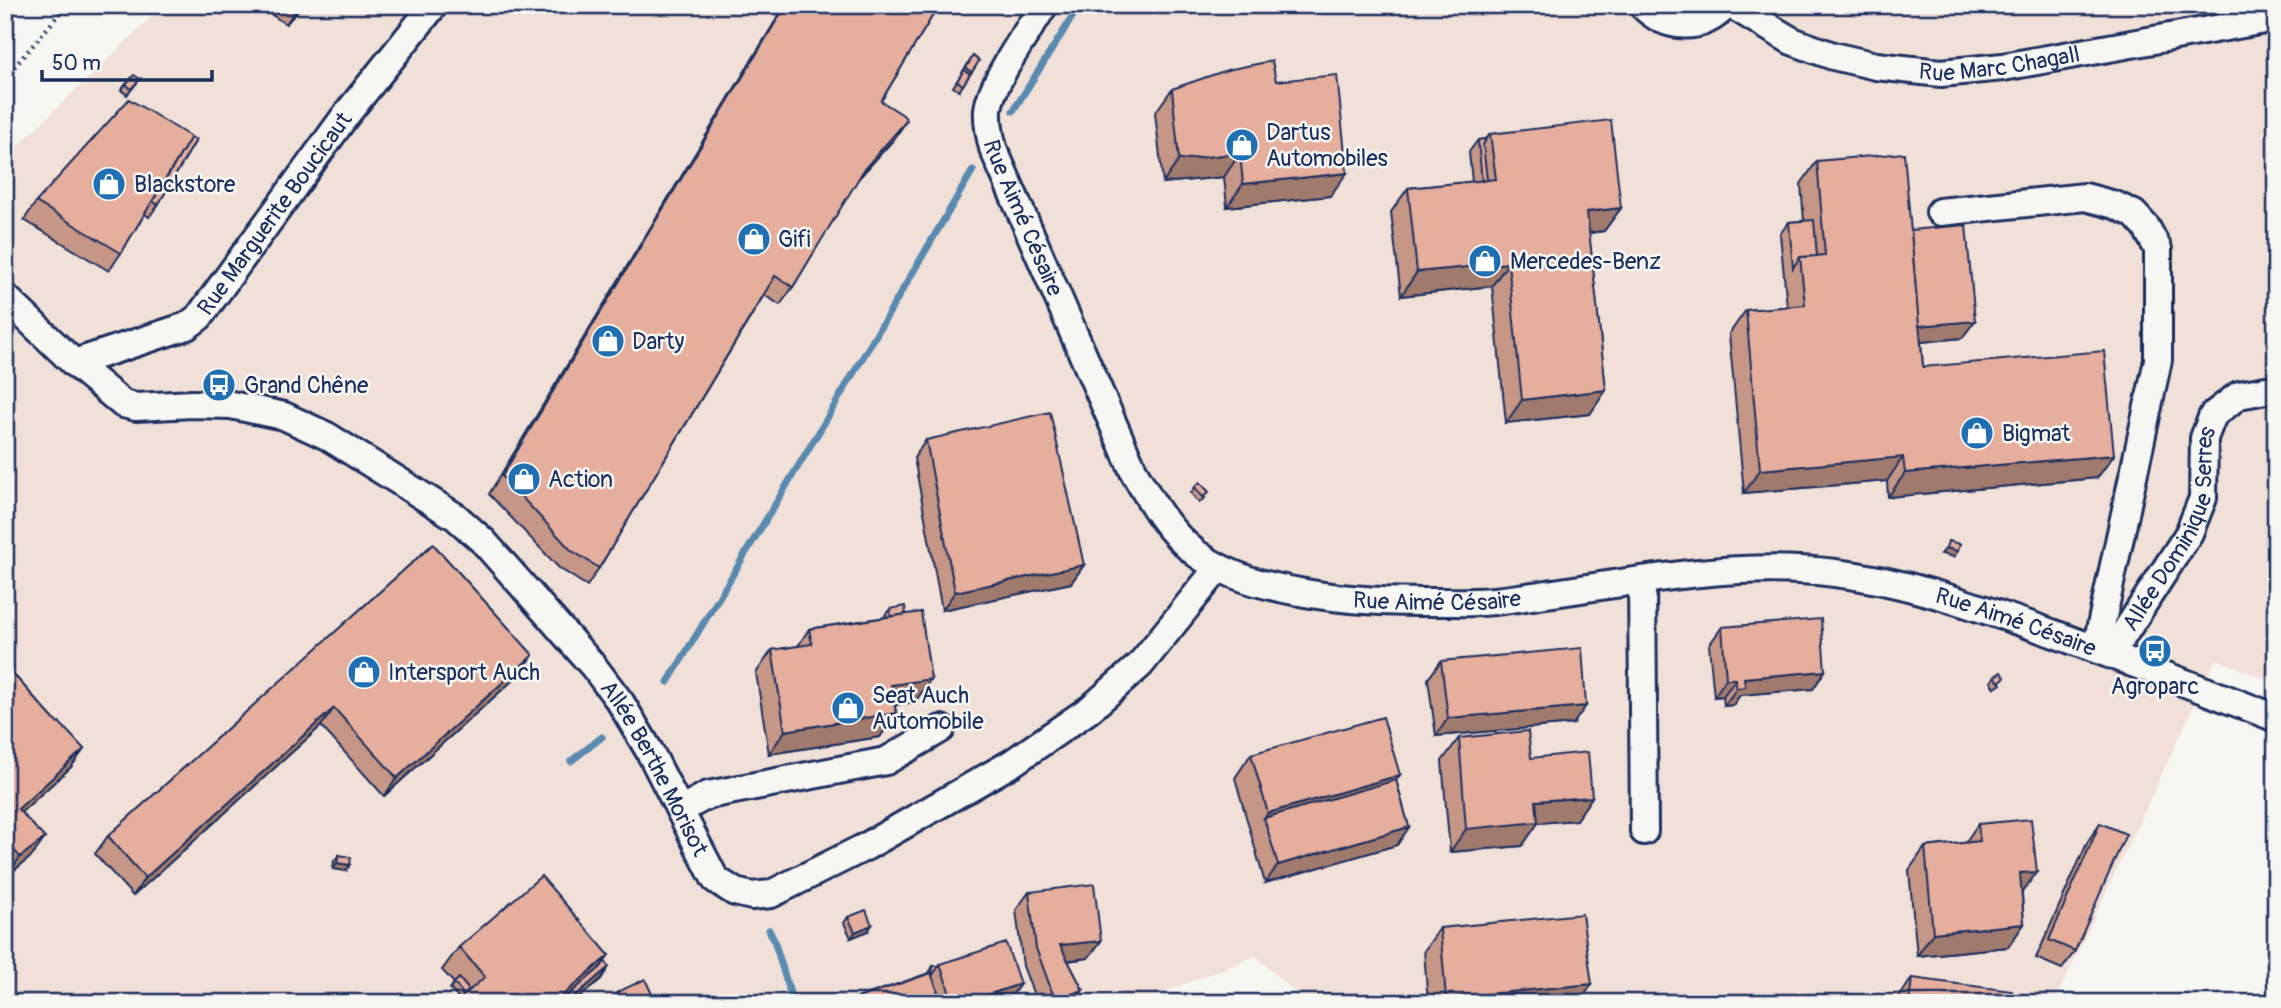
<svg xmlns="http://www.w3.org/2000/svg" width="2281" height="1008" viewBox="0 0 2281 1008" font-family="Pangolin,sans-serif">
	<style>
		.built { fill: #f1e0d8 }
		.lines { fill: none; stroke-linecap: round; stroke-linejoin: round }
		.stream { stroke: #5a8aaf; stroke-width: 7 }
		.minor-casing { stroke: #1b2f5e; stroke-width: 32 }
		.path { stroke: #1b2f5e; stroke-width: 4.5; stroke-dasharray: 2 5; stroke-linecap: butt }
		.minor { stroke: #f6f6f2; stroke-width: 26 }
		.wall { fill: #c69687; stroke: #1b2f5e; stroke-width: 2 }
		.shaded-wall { fill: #a17a6e; stroke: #1b2f5e; stroke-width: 2 }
		.building { fill: #e6ae9d; stroke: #1b2f5e; stroke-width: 2 }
		.labels { text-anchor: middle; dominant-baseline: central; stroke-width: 5; stroke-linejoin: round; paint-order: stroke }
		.street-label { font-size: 23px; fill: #1b2f5e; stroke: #f6f6f2 }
		.poi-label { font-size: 23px; fill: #1b2f5e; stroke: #f6f6f2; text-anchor: start }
	</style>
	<rect width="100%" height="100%" fill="#f6f6f2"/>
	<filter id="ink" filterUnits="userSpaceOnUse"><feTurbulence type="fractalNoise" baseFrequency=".0143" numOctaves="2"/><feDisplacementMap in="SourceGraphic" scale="14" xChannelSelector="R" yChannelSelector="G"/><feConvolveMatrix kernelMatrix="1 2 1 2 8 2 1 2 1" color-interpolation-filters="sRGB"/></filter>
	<g filter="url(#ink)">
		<polygon class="built" points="164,5 2276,5 2276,683 2216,659 2054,1003 1306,1003 1256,956 1137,1003 5,1003 5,158"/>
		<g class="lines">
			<g class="stream">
				<polyline points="1013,111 1080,5"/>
				<polyline points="668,682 826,420 973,170"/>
				<polyline points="571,761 602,737"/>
				<polyline points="769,930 774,940 793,1003"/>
			</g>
			<defs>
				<g id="minor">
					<path id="s1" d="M1044,5C1029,30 991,82 988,110C987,123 990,136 993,148L1134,472C1151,502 1169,533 1197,554C1230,578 1266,586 1305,593C1350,601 1394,602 1439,602C1457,602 1476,603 1494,601C1608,588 1720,559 1835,573C1904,581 1969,604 2035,627C2116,656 2196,687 2276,718"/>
					<path d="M1642,5C1666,30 1702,32 1726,5"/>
					<path id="s2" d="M1732,5L1792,41L1833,56L1876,66L1941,73L2003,67L2276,18"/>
					<polyline points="1940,212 2085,197 2115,205 2134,214 2146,227 2158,249 2158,360 2096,649"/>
					<path id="s3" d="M5,297L74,363L123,404L136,407L192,404L231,405L284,416L327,436L456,517L484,542L594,667L621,703L650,752L715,879L735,892L752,896L771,894L867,846L1012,763L1090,709L1140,665L1218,568"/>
					<path id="s4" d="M74,363L187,326L199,317L346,115L434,5"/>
					<polyline points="1642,580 1644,831"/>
					<path id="s5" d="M2111,654L2189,533L2203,498L2204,438L2213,415L2239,395L2266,390"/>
					<polyline points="680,810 708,795 886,761 941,729"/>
				</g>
			</defs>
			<use href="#minor" class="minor-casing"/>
			<polyline class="path" points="5,78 67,5"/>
			<use href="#minor" class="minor"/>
		</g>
		<g class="wall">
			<polygon points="256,5 303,5 286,24"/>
			<polygon points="785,5 939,5 881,101 895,138 857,180 793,287 780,305 764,295 599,568 587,586 559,568 489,494"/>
			<polygon points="973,56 979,61 959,91 953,87"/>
			<polygon points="140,79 127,95 121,90 126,84"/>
			<polygon points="1276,81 1330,196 1227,207 1224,177 1163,183 1155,113 1172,89"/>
			<polygon points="1490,134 1621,208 1604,231 1589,233 1606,390 1590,414 1506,423 1492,286 1401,296 1391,212 1408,188 1472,182 1469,152 1478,140 1486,139"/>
			<polygon points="196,140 158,205 149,217 145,214 121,253 109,271 24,220 36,202"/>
			<polygon points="1817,161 1911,230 1962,338 1921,342 1923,367 2114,455 2097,478 1888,497 1887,481 1744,493 1729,334 1746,310 1787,307 1780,234 1789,222 1804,221 1801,184"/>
			<polygon points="926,440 1084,565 1071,583 942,610 914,458"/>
			<polygon points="1195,487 1205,498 1199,503 1191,493"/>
			<polygon points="433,544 533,655 521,673 384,796 321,726 133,896 95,854 108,836"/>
			<polygon points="890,609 915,702 895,705 896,713 880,737 769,754 756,673 772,650 798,646 809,629 886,617 885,615"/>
			<polygon points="1722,627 1825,671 1813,689 1740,695 1733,705 1724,706 1723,696 1714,697 1709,645"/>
			<polygon points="1441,661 1573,724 1436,736 1428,679"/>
			<polygon points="5,665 57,723 84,749 71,767 21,812 32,856 8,875 5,872"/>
			<polygon points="1995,676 2001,684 1995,688 1991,682"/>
			<polygon points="1459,738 1531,758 1592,797 1576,820 1538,823 1522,846 1450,852 1442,761"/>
			<polygon points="1251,754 1396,780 1409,827 1397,845 1265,883 1235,778"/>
			<polygon points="2100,823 2075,951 2062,969 2036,958 2088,841"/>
			<polygon points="1978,824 2022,893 2024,924 2008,947 1917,956 1909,870 1925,847 1965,843"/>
			<polygon points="339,855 346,871 333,869 334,861"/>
			<polygon points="1029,892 1101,941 1088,958 1068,961 1083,990 1074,1003 1037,1003 1023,966 1016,910"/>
			<polygon points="848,917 868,931 851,938 844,923"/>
			<polygon points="1440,928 1592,984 1579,1003 1428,1003 1424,951"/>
			<polygon points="459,947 605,961 601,979 573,1003 455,1003 459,999 450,989 454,983 442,970"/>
			<polygon points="940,964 1020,984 1007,1002 1005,1003 843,1003 929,973 933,966 939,966"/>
			<polygon points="1912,978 2010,1003 1899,1003 1900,996"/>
			<polygon points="618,992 656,1003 611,1003"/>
		</g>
		<g class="shaded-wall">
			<polygon points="299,5 303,5 286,24"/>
			<polygon points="907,120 895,138 852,186 865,168"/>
			<polygon points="1240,153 1224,177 1163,183 1179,160"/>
			<polygon points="1347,173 1330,196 1227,207 1243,184"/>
			<polygon points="1621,208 1604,231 1571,235 1587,212"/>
			<polygon points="1508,263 1492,286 1401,296 1417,272"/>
			<polygon points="1975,321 1962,338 1902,344 1915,326"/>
			<polygon points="1606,390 1590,414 1506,423 1522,400"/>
			<polygon points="2114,455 2097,478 1888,497 1905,473"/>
			<polygon points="1903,457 1887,481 1744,493 1760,470"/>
			<polygon points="1946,548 1958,551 1954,557 1941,554"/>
			<polygon points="1084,565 1071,583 942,610 955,592"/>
			<polygon points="533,655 521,673 384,796 397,778"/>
			<polygon points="1825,671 1813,689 1740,695 1733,705 1724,706 1744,678"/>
			<polygon points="931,679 915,702 875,708 891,685"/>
			<polygon points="1726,679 1736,679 1723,696 1714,697"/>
			<polygon points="1586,706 1573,724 1436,736 1448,718"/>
			<polygon points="334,708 321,726 133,896 145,878"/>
			<polygon points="896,713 880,737 769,754 785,731"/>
			<polygon points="84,749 71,767 5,827 18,809"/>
			<polygon points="1400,775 1383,798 1264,818 1268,813"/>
			<polygon points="1592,797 1576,820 1538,823 1522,846 1450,852 1466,829 1536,801"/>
			<polygon points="1409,827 1397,845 1265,883 1278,865"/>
			<polygon points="45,838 32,856 8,875 20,857"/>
			<polygon points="14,850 5,863 5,857"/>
			<polygon points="337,863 350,865 346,871 333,869"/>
			<polygon points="2037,872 2020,895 2020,873"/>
			<polygon points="2024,924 2008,947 1917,956 1933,933"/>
			<polygon points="872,925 868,931 851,938 855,932"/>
			<polygon points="1101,941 1088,958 1047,963 1060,945"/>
			<polygon points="609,955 592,979 564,1003 554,1003"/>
			<polygon points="609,967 601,979 573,1003 567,1003"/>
			<polygon points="1020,984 1007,1002 1005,1003 963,1003"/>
			<polygon points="1592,984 1579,1003 1443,1003 1446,998"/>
			<polygon points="1083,990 1074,1003 1053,1003 1055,1000"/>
		</g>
		<g class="building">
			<polygon points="786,5 939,5 881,101 903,115 907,120 865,168 793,287 775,276 599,568 571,550 502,476"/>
			<polygon points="973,56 979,61 972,72 966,68"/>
			<polygon points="1272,61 1276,81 1337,75 1347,173 1243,184 1240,153 1179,160 1172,89 1227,70"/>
			<polygon points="964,70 970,74 963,85 957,81"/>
			<polygon points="134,75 140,79 131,89 126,84"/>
			<polygon points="129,99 191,137 121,253 36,202"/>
			<polygon points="1611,120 1621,208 1587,212 1606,390 1522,400 1508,263 1417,272 1408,188 1496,179 1490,134"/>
			<polygon points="191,137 196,140 158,205 153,201"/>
			<polygon points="1486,139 1483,145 1487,180 1482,181 1478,140"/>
			<polygon points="1904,153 1923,367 2104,351 2114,455 1905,473 1903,457 1760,470 1746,310 1805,305 1800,257 1825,255 1817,161"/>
			<polygon points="1814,220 1817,256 1800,257 1793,268 1789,222"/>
			<polygon points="1966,225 1975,321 1919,326 1911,230"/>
			<polygon points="1050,412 1084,565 955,592 926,440"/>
			<polygon points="1200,482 1209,492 1203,497 1195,487"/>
			<polygon points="1948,541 1960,544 1958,551 1946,548"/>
			<polygon points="433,544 533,655 397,778 334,708 145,878 108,836"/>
			<polygon points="905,606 906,614 891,617 890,609"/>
			<polygon points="921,612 931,679 891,685 896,713 785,731 772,650 812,644 809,629"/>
			<polygon points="1821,619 1825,671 1744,678 1745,687 1736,688 1736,679 1726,679 1722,627"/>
			<polygon points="1582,648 1586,706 1448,718 1441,661"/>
			<polygon points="5,665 57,723 59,722 84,749 18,809 45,838 20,857 14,850 5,857"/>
			<polygon points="2001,672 2005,677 1999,682 1995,676"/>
			<polygon points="1383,717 1400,775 1268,813 1251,754"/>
			<polygon points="1528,731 1531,758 1588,752 1592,797 1536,801 1538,822 1466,829 1459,738"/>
			<polygon points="1396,780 1409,827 1278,865 1264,818"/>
			<polygon points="2031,819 2037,872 2020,873 2024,924 1933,933 1925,847 1980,841 1978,824"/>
			<polygon points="2100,823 2126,834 2075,951 2049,940"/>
			<polygon points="339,855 351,857 350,865 337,863"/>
			<polygon points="541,876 609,955 554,1003 455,1003 485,977 459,947"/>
			<polygon points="1094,884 1101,941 1060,945 1083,990 1055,1000 1036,948 1029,892"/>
			<polygon points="866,910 872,925 855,932 848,917"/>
			<polygon points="1582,914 1592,984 1446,998 1440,928"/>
			<polygon points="1006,943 1020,984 963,1003 953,1003 940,964"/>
			<polygon points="605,961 609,967 567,1003 559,1003 601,967"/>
			<polygon points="933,966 939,966 932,976"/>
			<polygon points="931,973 942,1003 843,1003"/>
			<polygon points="459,978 469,990 464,995 454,983"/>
			<polygon points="1912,978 2012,991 2010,1003 1909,1003"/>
			<polygon points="645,979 656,1003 622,1003 618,992"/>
		</g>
	</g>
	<defs>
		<symbol id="shop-disc" viewBox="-11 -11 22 22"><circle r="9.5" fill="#1f6fb2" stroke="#f6f6f2"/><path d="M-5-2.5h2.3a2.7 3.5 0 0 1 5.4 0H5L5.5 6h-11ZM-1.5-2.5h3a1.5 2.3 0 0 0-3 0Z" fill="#fff"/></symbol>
		<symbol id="bus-disc" viewBox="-11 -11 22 22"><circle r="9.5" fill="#1f6fb2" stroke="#f6f6f2"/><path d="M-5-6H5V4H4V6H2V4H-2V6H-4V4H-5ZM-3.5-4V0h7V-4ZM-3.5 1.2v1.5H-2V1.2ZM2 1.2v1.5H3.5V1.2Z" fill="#fff"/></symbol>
	</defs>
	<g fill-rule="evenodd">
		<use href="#shop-disc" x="1223" y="126" width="38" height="38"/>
		<use href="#shop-disc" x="90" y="165" width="38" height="38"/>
		<use href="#shop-disc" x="735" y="220" width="38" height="38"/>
		<use href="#shop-disc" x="1466" y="242" width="38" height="38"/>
		<use href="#shop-disc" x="589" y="322" width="38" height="38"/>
		<use href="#bus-disc" x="200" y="366" width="38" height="38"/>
		<use href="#shop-disc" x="1958" y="414" width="38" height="38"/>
		<use href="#shop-disc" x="505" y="460" width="38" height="38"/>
		<use href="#bus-disc" x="2136" y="632" width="38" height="38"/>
		<use href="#shop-disc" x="345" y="653" width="38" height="38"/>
		<use href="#shop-disc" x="829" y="689" width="38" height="38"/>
	</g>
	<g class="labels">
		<g class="street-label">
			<text stroke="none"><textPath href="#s2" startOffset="282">Rue Marc Chagall</textPath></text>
			<text stroke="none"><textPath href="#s4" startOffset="262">Rue Marguerite Boucicaut</textPath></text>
			<text stroke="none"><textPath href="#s1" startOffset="234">Rue Aimé Césaire</textPath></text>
			<text stroke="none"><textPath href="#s5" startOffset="142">Allée Dominique Serres</textPath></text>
			<text stroke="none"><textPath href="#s1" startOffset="864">Rue Aimé Césaire</textPath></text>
			<text stroke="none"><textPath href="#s1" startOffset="1452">Rue Aimé Césaire</textPath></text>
			<text stroke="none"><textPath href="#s3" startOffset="844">Allée Berthe Morisot</textPath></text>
		</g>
		<g class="poi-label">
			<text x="1266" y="132">Dartus<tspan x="1266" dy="26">Automobiles</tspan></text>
			<text x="134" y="184">Blackstore</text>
			<text x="778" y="239">Gifi</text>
			<text x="1510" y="261">Mercedes-Benz</text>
			<text x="632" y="341">Darty</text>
			<text x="244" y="385">Grand Chêne</text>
			<text x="2002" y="433">Bigmat</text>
			<text x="548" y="479">Action</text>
			<text x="388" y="672">Intersport Auch</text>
			<text x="2155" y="686" text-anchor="middle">Agroparc</text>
			<text x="872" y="695">Seat Auch<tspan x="872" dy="26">Automobile</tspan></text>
		</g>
	</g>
	<rect width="2281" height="1008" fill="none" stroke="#f6f6f2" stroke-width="28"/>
	<rect x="14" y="14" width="2253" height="980" fill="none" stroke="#1b2f5e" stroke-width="2.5" filter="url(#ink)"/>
	<path d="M42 70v10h170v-10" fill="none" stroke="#1b2f5e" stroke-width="3.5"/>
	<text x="52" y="70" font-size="21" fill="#1b2f5e" stroke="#f6f6f2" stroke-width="5" paint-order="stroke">50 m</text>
</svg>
